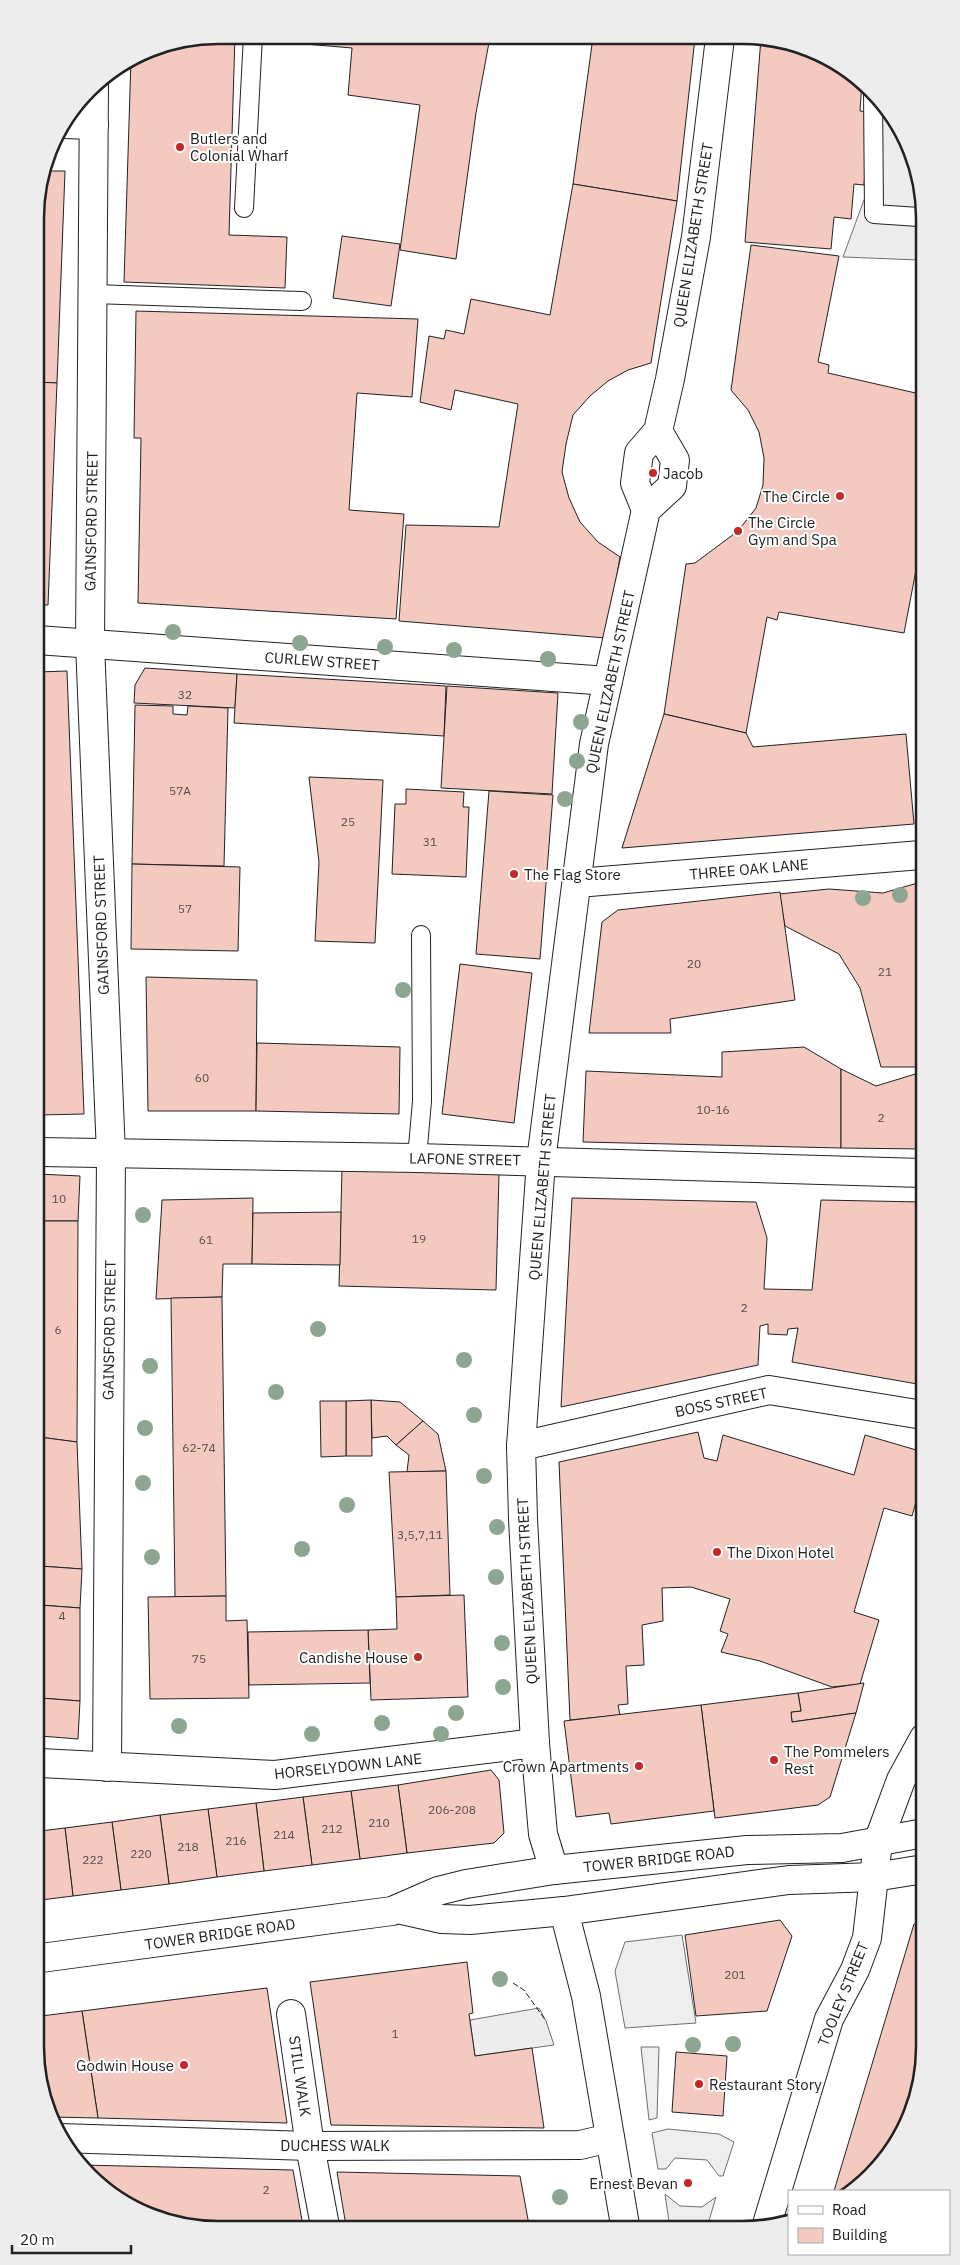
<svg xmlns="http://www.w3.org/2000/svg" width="960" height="2265" viewBox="0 0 960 2265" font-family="'IBM Plex Sans',sans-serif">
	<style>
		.grass { fill: #eee; stroke: #6f6f6f }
		.parking { fill: #ededed; stroke: #6f6f6f }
		.building { fill: #f3c9c0; stroke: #222 }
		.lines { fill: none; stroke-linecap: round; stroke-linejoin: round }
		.lane-casing { stroke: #222; stroke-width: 20 }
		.street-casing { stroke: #222; stroke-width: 30 }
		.primary-casing { stroke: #222; stroke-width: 30 }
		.highway-casing { stroke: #222; stroke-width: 30 }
		.lane { stroke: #fff; stroke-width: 18 }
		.street { stroke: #fff; stroke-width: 28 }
		.primary { stroke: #fff; stroke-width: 28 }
		.highway { stroke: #fff; stroke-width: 28 }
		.fence { stroke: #222; stroke-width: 1; stroke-dasharray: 6 2.5; stroke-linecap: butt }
		.tree { fill: #8da692 }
		.poi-dot { fill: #c62828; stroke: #fff; stroke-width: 2 }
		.labels { text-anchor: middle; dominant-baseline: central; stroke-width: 4; stroke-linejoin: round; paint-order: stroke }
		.number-label { font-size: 12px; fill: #564c4a }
		.poi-label { font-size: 15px; fill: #222; stroke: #fff; text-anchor: start }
		.street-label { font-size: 15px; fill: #222; stroke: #fff }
		.rim { fill: none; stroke: #222; stroke-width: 2.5 }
	</style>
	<rect width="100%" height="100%" fill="#fff"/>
	<g class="grass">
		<polygon points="682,1935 696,2023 625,2028 615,1971 625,1942"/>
		<polygon points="641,2047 659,2047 657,2118 649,2120"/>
		<polygon points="668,2129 719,2134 734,2142 723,2176 719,2176 707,2160 675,2158 666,2169 658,2169 652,2133"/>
		<polygon points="665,2194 680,2206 702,2207 716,2197 708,2224 669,2222"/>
	</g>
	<g class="parking">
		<polygon points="875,94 901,127 919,171 919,260 843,257 868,189"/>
		<polygon points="539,2008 546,2021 554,2045 475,2056 470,2020"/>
	</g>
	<g class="building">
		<polygon points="218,35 235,35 229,235 287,237 285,288 124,282 131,59 148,49"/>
		<polygon points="294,35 490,37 476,113 456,259 400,250 420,105 348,95 352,48 293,43"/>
		<polygon points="593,37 695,38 677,201 573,184"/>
		<polygon points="761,38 777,38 823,54 851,74 850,77 855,77 862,82 860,111 869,112 864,185 854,184 851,219 834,217 831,249 745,242"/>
		<polygon points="45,171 65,171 57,383 36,382 35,206"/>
		<polygon points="573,184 677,201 651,363 628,370 608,381 590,396 573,415 566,444 562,472 569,498 580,522 598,542 620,557 606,638 399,621 406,525 499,527 518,404 455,390 451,410 420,402 429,336 444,339 446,330 464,334 471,299 550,315"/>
		<polygon points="342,236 400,244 391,306 333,298"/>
		<polygon points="751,245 839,256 818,362 829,365 828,373 920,394 920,549 904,633 779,612 777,620 767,617 746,733 664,714 686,564 695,563 738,531 756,508 763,485 764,458 759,432 748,410 731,390"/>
		<polygon points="136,311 418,319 412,397 357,393 349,510 404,514 396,619 138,603 141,438 134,438"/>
		<polygon points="36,382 57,383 48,605 37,605"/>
		<polygon points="145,668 237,674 235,708 134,703 135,685"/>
		<polygon points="67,671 84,1114 38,1115 37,672"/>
		<polygon points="237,674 446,686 444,736 234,723"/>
		<polygon points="447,686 558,693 552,794 441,788"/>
		<polygon points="135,705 173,706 173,714 187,715 188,706 228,708 224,866 132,864"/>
		<polygon points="664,714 746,733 753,747 906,734 914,824 622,848"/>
		<polygon points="309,777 383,780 375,943 315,941 319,862"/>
		<polygon points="406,789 464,792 463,807 469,807 466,877 392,874 395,804 406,804"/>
		<polygon points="489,791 553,795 540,959 476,954"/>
		<polygon points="132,864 240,867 238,951 131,949"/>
		<polygon points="921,882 921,1025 916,1067 881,1067 860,988 839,954 785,926 779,894 829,889 883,893"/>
		<polygon points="780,892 795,1000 670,1019 671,1033 589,1033 602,922 618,910"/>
		<polygon points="460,964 532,973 514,1123 442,1114"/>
		<polygon points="146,977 257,980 256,1111 148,1111"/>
		<polygon points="257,1043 400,1047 399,1114 256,1111"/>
		<polygon points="804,1047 841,1069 841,1148 583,1142 586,1071 722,1077 722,1052"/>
		<polygon points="841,1069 876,1086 922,1072 922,1149 841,1148"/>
		<polygon points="342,1169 499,1174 496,1290 339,1286"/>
		<polygon points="38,1174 80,1176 78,1221 39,1221"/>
		<polygon points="253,1198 252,1264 223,1264 222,1297 156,1299 162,1200"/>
		<polygon points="572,1198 756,1202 767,1238 764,1289 812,1290 821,1200 922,1202 923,1385 792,1362 798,1328 788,1329 787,1335 768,1334 768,1324 760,1326 758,1365 561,1407"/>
		<polygon points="341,1212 340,1265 252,1264 253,1213"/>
		<polygon points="39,1221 78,1221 77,1442 39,1437"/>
		<polygon points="222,1297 226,1596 175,1597 171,1298"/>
		<polygon points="371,1400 400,1402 423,1421 396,1445 387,1436 372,1438"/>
		<polygon points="371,1400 372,1456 346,1456 346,1401"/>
		<polygon points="320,1401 346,1401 346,1456 321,1457"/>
		<polygon points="423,1421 438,1434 446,1471 407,1472 409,1455 396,1445"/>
		<polygon points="698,1432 704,1458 717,1461 723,1435 854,1475 865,1435 923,1452 923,1477 912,1516 884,1508 854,1612 879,1620 860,1684 832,1687 760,1661 721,1652 728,1634 720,1631 730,1599 691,1587 662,1588 663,1621 642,1625 644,1665 626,1666 628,1704 618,1705 620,1715 570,1720 559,1462"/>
		<polygon points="39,1437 77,1442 82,1569 40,1566"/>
		<polygon points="446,1471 450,1595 396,1597 389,1472"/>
		<polygon points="40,1566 82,1569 80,1608 40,1605"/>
		<polygon points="464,1595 468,1697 371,1700 368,1630 397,1629 396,1597"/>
		<polygon points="226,1596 226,1621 247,1620 249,1698 150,1699 148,1597"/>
		<polygon points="40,1605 80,1608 80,1701 40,1698"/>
		<polygon points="368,1630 370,1683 249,1685 248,1632"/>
		<polygon points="864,1683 856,1713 792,1722 791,1712 801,1711 798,1693"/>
		<polygon points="798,1693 801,1711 791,1712 792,1722 856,1713 830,1797 818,1805 715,1818 701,1705"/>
		<polygon points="40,1698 80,1701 78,1739 40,1736"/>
		<polygon points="701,1705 714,1811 611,1824 609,1813 576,1817 564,1721"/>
		<polygon points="491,1770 499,1780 504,1833 494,1843 407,1853 398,1785"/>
		<polygon points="398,1785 407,1853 360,1859 351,1791"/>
		<polygon points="351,1791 360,1859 312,1865 303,1797"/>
		<polygon points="303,1797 312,1865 264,1871 256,1803"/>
		<polygon points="256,1803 264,1871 217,1877 208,1809"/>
		<polygon points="208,1809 217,1877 169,1884 160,1815"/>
		<polygon points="160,1815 169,1884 121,1890 112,1822"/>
		<polygon points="112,1822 121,1890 73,1896 65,1828"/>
		<polygon points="65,1828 73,1896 41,1900 40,1831"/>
		<polygon points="780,1920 792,1936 767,2011 696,2016 685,1935"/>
		<polygon points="924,1921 925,2058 911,2117 880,2167 851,2191 834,2191 914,1924"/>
		<polygon points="467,1962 473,2013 469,2014 475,2056 532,2048 544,2128 331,2125 310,1982"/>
		<polygon points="267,1988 287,2123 98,2118 82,2011"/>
		<polygon points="82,2011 98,2118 51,2117 41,2094 41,2016"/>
		<polygon points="676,2052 727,2056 723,2116 672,2112"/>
		<polygon points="82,2165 293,2170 303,2226 183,2227 137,2211 97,2184"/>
		<polygon points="337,2172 520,2176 529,2225 346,2226"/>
	</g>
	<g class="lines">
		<defs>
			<g id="lane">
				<polyline points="873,90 874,214 919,217"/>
				<polyline points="244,208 253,35"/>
				<polyline points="93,294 302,301"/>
				<polyline points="417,1158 422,1101 421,935"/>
			</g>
			<g id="street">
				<polyline points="94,84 90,644 111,1154 107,1767"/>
				<polyline points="64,124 94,125"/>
				<polyline points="646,510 635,483 639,453 658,431 670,379 696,237 720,38"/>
				<polyline points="37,640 608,681"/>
				<polyline points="577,883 921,855"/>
				<polyline points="38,1152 417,1158 922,1173"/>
				<polyline points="521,1446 769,1390 923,1415"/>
				<polyline points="40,1763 275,1775 535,1743"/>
				<polyline points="554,1870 543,1834 535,1743 523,1519 521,1446 541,1161 594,744 646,510 672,486 675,460 658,431"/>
				<polyline points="291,2014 310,2146 325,2226"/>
				<polyline points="59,2138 310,2146 580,2145 610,2138"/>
			</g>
			<g id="primary">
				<polyline points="564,1911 586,1996 625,2225"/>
				<polyline points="767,2224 829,2019 855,1970 867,1938 878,1842 901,1780 924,1738"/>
			</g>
			<g id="highway">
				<polyline points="398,1909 442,1919 470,1920 564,1911 789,1880 874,1877 924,1869"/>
				<polyline points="41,1958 392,1911 438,1891 466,1884 554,1870 747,1850 842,1848 924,1833"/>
			</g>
		</defs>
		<use href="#lane" class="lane-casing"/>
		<use href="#street" class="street-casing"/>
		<use href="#primary" class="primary-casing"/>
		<use href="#highway" class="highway-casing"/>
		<use href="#lane" class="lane"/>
		<use href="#street" class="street"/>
		<use href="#primary" class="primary"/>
		<use href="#highway" class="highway"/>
		<polyline class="fence" points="513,1983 524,1990 546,2021"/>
	</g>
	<g class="tree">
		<circle cx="173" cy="632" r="8"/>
		<circle cx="300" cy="643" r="8"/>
		<circle cx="385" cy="647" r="8"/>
		<circle cx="454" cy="650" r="8"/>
		<circle cx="548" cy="659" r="8"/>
		<circle cx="581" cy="722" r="8"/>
		<circle cx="577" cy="761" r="8"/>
		<circle cx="565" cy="799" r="8"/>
		<circle cx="900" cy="895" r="8"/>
		<circle cx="863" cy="898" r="8"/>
		<circle cx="403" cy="990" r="8"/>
		<circle cx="143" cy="1215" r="8"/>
		<circle cx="318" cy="1329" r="8"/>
		<circle cx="464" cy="1360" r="8"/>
		<circle cx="150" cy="1366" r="8"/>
		<circle cx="276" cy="1392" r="8"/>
		<circle cx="474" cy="1415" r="8"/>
		<circle cx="145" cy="1428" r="8"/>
		<circle cx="484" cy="1476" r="8"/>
		<circle cx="143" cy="1483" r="8"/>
		<circle cx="347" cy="1505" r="8"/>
		<circle cx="497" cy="1527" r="8"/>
		<circle cx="302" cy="1549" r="8"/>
		<circle cx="152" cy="1557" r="8"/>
		<circle cx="496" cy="1577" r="8"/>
		<circle cx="502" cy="1643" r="8"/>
		<circle cx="503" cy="1687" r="8"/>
		<circle cx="456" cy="1713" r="8"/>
		<circle cx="382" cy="1723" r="8"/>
		<circle cx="179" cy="1726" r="8"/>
		<circle cx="312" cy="1734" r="8"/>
		<circle cx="441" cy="1734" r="8"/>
		<circle cx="500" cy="1979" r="8"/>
		<circle cx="733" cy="2044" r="8"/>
		<circle cx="693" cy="2045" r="8"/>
		<circle cx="560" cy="2197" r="8"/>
	</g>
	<g class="poi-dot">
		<circle cx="180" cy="147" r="5"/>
		<circle cx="653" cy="473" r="5"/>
		<circle cx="840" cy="496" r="5"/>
		<circle cx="738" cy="531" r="5"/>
		<circle cx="514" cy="874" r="5"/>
		<circle cx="717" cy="1552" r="5"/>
		<circle cx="418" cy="1657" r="5"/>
		<circle cx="774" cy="1760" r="5"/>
		<circle cx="639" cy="1766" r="5"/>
		<circle cx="184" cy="2065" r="5"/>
		<circle cx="699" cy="2084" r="5"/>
		<circle cx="688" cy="2183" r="5"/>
	</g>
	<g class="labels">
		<g class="number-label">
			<text x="185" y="694">32</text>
			<text x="180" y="790">57A</text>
			<text x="348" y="821">25</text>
			<text x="430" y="841">31</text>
			<text x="185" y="908">57</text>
			<text x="694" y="963">20</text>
			<text x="885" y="971">21</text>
			<text x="202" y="1077">60</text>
			<text x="713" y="1109">10-16</text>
			<text x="881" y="1117">2</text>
			<text x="59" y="1198">10</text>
			<text x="419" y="1238">19</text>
			<text x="206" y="1239">61</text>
			<text x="744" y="1307">2</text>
			<text x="58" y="1329">6</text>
			<text x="199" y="1447">62-74</text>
			<text x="420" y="1534">3,5,7,11</text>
			<text x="62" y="1615">4</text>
			<text x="199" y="1658">75</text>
			<text x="452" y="1809">206-208</text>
			<text x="379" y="1822">210</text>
			<text x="332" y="1828">212</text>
			<text x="284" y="1834">214</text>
			<text x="236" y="1840">216</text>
			<text x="188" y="1846">218</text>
			<text x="141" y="1853">220</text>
			<text x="93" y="1859">222</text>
			<text x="735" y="1974">201</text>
			<text x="395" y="2033">1</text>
			<text x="266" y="2189">2</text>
		</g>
		<g class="poi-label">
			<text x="190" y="138">Butlers and<tspan x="190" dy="17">Colonial Wharf</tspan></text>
			<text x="663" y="473">Jacob</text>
			<text x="830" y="496" text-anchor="end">The Circle</text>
			<text x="748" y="522">The Circle<tspan x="748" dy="17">Gym and Spa</tspan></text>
			<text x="524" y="874">The Flag Store</text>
			<text x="727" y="1552">The Dixon Hotel</text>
			<text x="408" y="1657" text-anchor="end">Candishe House</text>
			<text x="784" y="1751">The Pommelers<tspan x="784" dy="17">Rest</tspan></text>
			<text x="629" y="1766" text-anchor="end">Crown Apartments</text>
			<text x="174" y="2065" text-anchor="end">Godwin House</text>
			<text x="709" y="2084">Restaurant Story</text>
			<text x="678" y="2183" text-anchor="end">Ernest Bevan</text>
		</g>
		<g class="street-label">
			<text transform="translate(693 235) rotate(-81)">QUEEN ELIZABETH STREET</text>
			<text transform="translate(91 521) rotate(-89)">GAINSFORD STREET</text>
			<text transform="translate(322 661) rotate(4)">CURLEW STREET</text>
			<text transform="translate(610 682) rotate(-78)">QUEEN ELIZABETH STREET</text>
			<text transform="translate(749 869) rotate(-5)">THREE OAK LANE</text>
			<text transform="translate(101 925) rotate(-92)">GAINSFORD STREET</text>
			<text transform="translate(465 1159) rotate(1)">LAFONE STREET</text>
			<text transform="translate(542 1187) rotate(-85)">QUEEN ELIZABETH STREET</text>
			<text transform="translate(109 1330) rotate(-89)">GAINSFORD STREET</text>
			<text transform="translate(721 1402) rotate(-12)">BOSS STREET</text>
			<text transform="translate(527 1591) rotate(-93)">QUEEN ELIZABETH STREET</text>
			<text transform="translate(348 1766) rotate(-6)">HORSELYDOWN LANE</text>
			<text transform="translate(659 1859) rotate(-6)">TOWER BRIDGE ROAD</text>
			<text transform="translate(220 1934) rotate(-8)">TOWER BRIDGE ROAD</text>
			<text transform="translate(843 1994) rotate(-68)">TOOLEY STREET</text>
			<text transform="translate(300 2076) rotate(82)">STILL WALK</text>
			<text x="335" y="2145">DUCHESS WALK</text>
		</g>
	</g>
	<path d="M0 0H960V2265H0ZM218 44H742A174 174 0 0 1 916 218V2047A174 174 0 0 1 742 2221H218A174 174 0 0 1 44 2047V218A174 174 0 0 1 218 44Z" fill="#ededed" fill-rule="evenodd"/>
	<path class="rim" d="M218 44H742A174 174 0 0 1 916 218V2047A174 174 0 0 1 742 2221H218A174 174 0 0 1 44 2047V218A174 174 0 0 1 218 44Z"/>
	<rect x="788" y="2190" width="162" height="65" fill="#ffffff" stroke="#a7a7a7"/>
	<rect x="798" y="2206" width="25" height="8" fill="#ffffff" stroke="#a7a7a7"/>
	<text x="832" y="2215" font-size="15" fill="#222222">Road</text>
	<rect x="798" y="2228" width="25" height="15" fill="#f3c9c0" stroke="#a7a7a7"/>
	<text x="832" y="2240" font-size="15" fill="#222222">Building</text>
	<path d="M12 2245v8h119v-8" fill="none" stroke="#222222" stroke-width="2.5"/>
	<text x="20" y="2245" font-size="15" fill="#222222" stroke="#ffffff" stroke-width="4" paint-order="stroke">20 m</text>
</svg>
